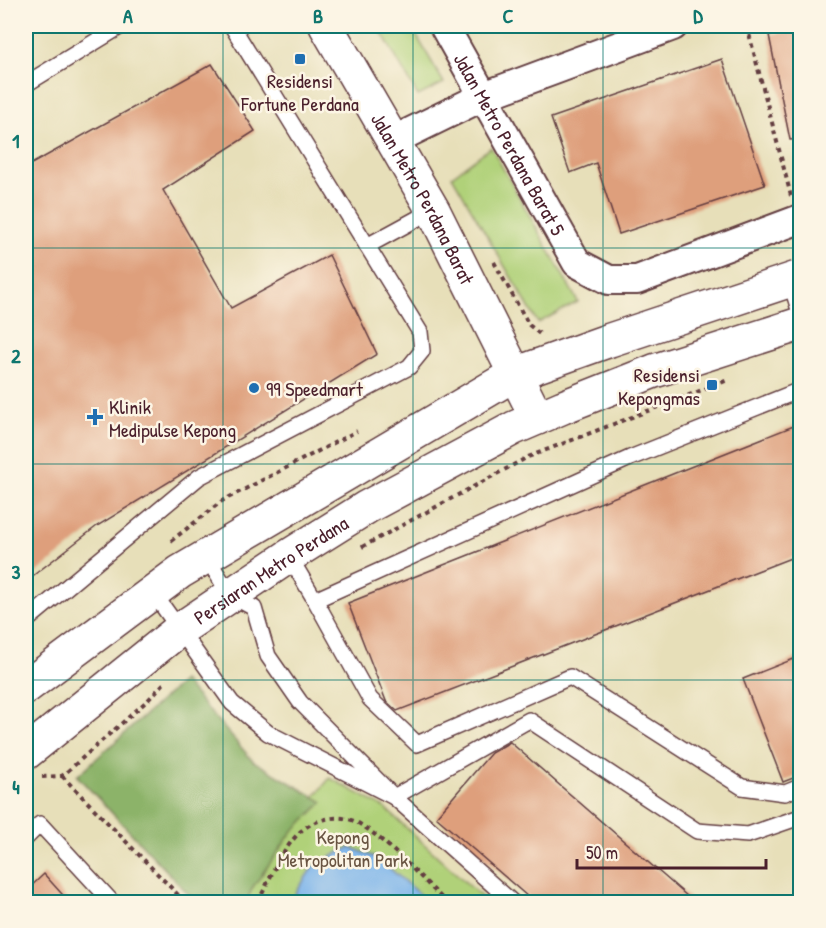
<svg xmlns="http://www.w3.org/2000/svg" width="826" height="928" viewBox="0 0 826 928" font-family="'Patrick Hand',sans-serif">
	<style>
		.green { fill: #b0d179; stroke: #7d7852; stroke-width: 1.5 }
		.forest { fill: #8cb369; stroke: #6b694a; stroke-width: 1.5 }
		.water { fill: #7ab4eb; stroke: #626a8b; stroke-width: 1.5 }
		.building { fill: #de9f7c }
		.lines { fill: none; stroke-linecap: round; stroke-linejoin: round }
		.lane-casing { stroke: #623c40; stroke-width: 18 }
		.street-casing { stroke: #623c40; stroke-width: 32 }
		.secondary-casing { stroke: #623c40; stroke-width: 36 }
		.path { stroke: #623c40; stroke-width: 4; stroke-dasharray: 4.5 4.5; stroke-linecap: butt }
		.lane { stroke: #fff; stroke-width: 15 }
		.street { stroke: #fff; stroke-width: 28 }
		.secondary { stroke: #fff; stroke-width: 33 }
		.grid { fill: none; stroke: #0f766e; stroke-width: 1.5; stroke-opacity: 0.55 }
		.poi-dot { fill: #1f6fb2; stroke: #fcf5e5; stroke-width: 2 }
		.labels { text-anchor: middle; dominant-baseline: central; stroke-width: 5; stroke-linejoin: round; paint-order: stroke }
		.poi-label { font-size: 20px; fill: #4a1f2b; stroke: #fcf5e5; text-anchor: start }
		.street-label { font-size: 20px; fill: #4a1f2b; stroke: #fcf5e5 }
		.park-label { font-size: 20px; fill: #695442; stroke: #fcf5e5 }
		.neatline { fill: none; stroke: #0f766e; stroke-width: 2 }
		.grid-label { font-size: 20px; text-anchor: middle; font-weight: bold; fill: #0f766e }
	</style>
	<rect width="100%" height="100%" fill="#fcf5e5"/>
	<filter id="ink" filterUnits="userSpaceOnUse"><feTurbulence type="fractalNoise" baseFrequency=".0167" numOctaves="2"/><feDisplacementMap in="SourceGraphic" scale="12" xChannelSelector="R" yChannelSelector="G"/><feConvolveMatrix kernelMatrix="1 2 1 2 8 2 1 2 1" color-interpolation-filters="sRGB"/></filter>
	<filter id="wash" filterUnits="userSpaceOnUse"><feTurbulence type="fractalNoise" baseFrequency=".008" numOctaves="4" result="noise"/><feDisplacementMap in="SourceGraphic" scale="24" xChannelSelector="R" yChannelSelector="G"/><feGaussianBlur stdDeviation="1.35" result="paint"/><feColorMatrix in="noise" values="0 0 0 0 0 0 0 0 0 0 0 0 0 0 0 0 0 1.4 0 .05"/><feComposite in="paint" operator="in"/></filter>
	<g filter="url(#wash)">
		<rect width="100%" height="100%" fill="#e7dfb9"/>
		<g class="green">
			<polygon points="378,26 411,26 444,83 418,96"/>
			<polygon points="491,147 578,302 538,323 452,176"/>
			<polygon points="330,778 385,808 487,902 225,902"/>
		</g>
		<polygon class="forest" points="183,681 253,761 323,802 292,832 253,887 246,902 196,902 77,776"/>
		<polygon class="water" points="350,847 379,859 428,902 290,902 313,866"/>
		<g id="blocks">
			<g class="building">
				<polygon points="801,29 801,139 790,140 769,35"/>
				<polygon points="722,59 765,185 619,234 596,163 570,173 551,118"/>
				<polygon points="212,64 255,131 163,190 231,308 329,255 377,354 97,526 26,581 26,167"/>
				<polygon points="801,423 801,554 397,711 386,701 348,603"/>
				<polygon points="801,656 801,775 783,782 743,679"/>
				<polygon points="510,742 695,903 535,903 436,817 491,753"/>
				<polygon points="44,874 70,903 26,903 26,891"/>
			</g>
		</g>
	</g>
	<g filter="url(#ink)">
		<use href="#blocks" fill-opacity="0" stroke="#623c40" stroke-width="1.5"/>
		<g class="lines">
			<defs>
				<g id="lane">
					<polyline points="26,84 121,26"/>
					<polyline points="367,246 433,210"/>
					<polyline points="790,280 800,313"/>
					<polyline points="800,390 630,458 315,600 370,699 417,744 570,677 742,787 785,793 800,787"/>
					<polyline points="289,556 315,600"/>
					<polyline points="152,591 232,703 268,733 394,797 300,702 268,656 254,608 230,595 206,556"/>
					<polyline points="26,621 199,477 409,367 422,351 420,332 232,26"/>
					<polyline points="26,838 40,824 112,902"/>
					<polyline points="512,902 394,797 529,720 697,831 748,835 800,817"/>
				</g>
				<g id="street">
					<path id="s1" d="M444,26L577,263L609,280H637L800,219"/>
					<polyline points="394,140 484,96 673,26"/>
				</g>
				<g id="secondary">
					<path id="s2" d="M326,26L433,210L537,418"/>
					<polyline points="26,687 180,572 515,374 610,340 800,277"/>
					<path id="s3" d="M26,753L179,630L289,556L367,507L514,428L563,407L654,371L800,324"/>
				</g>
			</defs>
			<use href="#lane" class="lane-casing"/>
			<use href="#street" class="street-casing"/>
			<use href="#secondary" class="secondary-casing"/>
			<g class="path">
				<polyline points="747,26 791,196"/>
				<polyline points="494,262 529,325 541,335"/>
				<polyline points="171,541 222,501 357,431"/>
				<polyline points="362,547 528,457 728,380"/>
				<polyline points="62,776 185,902"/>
				<polyline points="42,777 62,776 148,700 166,681"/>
				<polyline points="171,902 178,895"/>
				<path d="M258,902C270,879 281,850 301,831C312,821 333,815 348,819C372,824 427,884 446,902"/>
			</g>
			<use href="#lane" class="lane"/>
			<use href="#street" class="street"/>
			<use href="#secondary" class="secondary"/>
		</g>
	</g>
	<path class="grid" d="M223,26V902M413,26V902M603,26V902M26,248H800M26,464H800M26,680H800"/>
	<g class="poi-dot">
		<rect x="294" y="53" width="12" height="12" rx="3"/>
		<rect x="706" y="379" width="12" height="12" rx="3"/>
		<circle cx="254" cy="388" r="6"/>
		<path d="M92 408h6v6h6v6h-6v6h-6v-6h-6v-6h6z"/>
	</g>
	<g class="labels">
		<g class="poi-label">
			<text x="300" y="80" text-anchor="middle">Residensi<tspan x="300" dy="23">Fortune Perdana</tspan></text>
			<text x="700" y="374" text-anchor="end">Residensi<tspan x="700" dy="23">Kepongmas</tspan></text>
			<text x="266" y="388">99 Speedmart</text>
			<text x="109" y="406">Klinik<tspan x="109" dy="23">Medipulse Kepong</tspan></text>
		</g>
		<g class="street-label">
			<text stroke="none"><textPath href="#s1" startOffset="135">Jalan Metro Perdana Barat 5</textPath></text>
			<text stroke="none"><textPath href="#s2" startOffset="198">Jalan Metro Perdana Barat</textPath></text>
			<text stroke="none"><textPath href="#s3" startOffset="306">Persiaran Metro Perdana</textPath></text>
		</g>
		<g class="park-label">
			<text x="343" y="836">Kepong<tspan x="343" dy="23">Metropolitan Park</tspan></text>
		</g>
	</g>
	<rect width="826" height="928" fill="none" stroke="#fcf5e5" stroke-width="66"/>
	<path d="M577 859v9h189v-9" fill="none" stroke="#4a1f2b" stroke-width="3"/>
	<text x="586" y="859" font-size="18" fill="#4a1f2b" stroke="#fcf5e5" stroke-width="4.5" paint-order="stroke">50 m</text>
	<rect x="33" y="33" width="760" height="862" class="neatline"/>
	<g class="grid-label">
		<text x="128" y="23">A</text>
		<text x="318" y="23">B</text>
		<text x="508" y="23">C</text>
		<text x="698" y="23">D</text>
		<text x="16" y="148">1</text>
		<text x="16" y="363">2</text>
		<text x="16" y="579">3</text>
		<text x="16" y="794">4</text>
	</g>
</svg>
